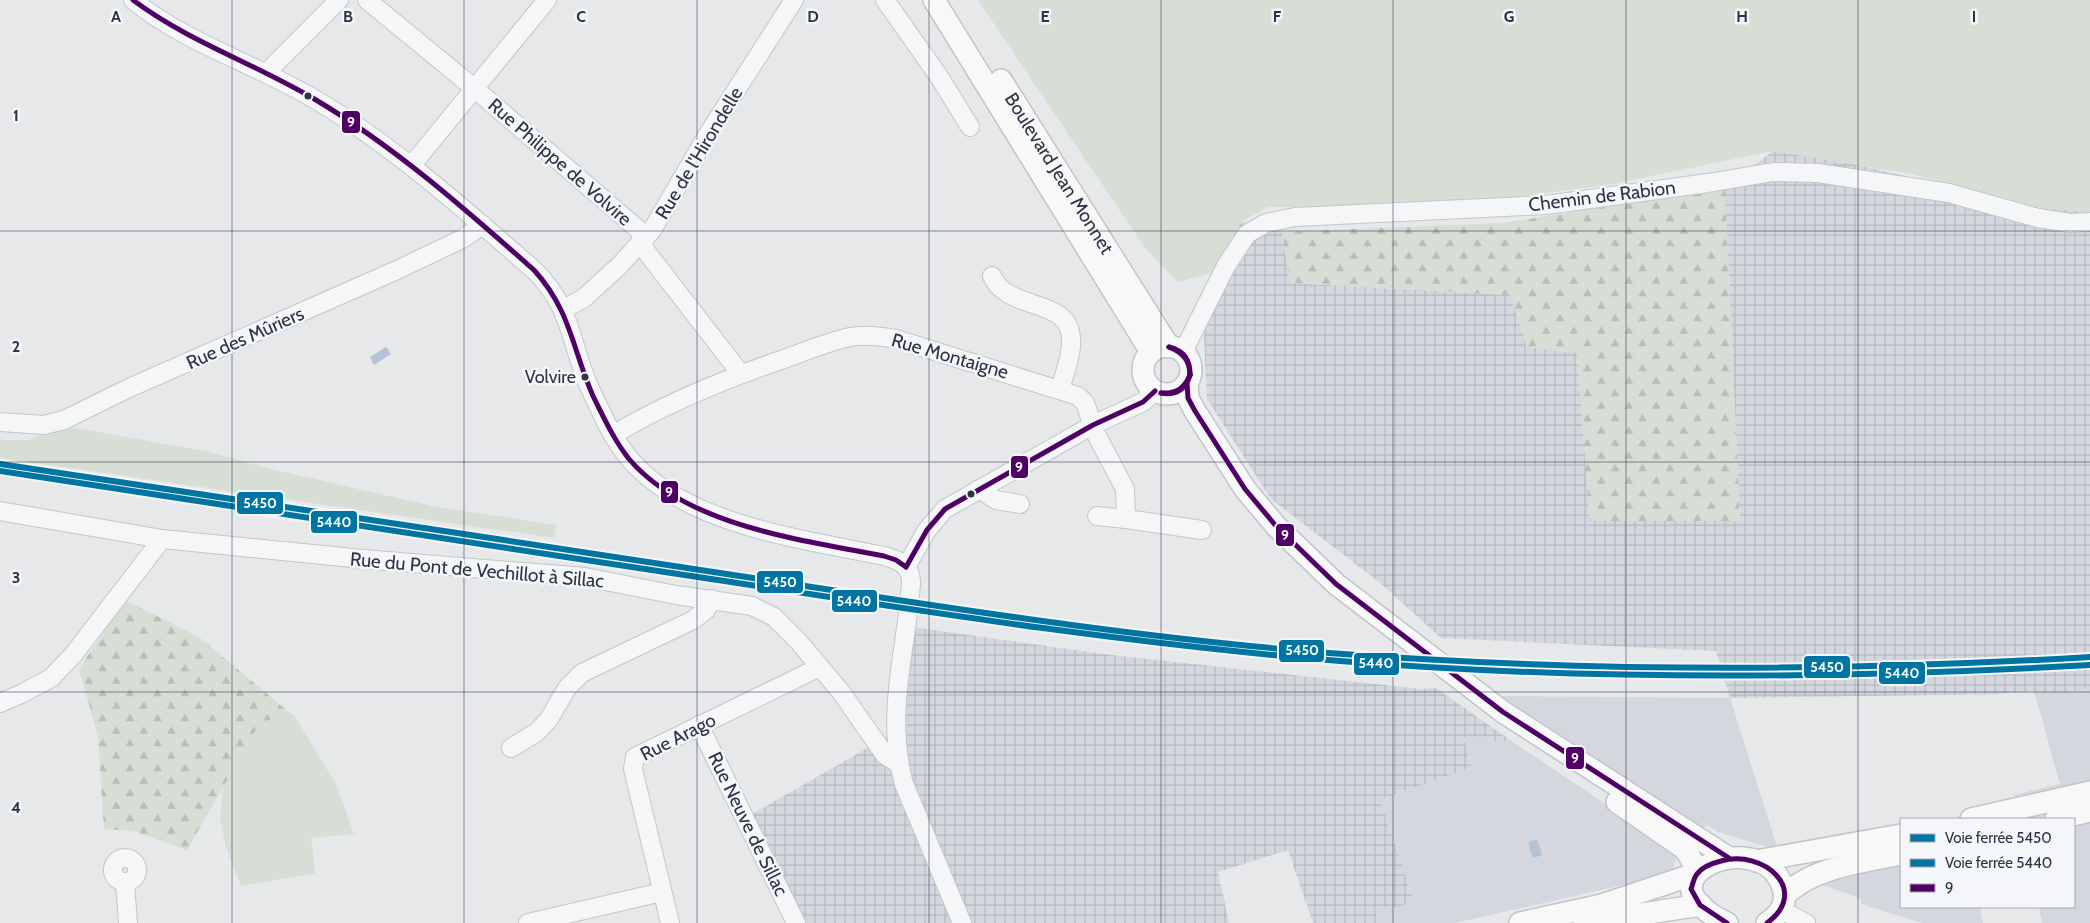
<svg xmlns="http://www.w3.org/2000/svg" width="2090" height="923" viewBox="0 0 2090 923" font-family="Cabin,sans-serif">
	<style>
		.built { fill: #d4d7dd }
		.industrial { fill: url(#industrial-grid) }
		.green { fill: #d6ded6 }
		.forest { fill: url(#forest-firs) }
		.water { fill: #b4c4d5 }
		.lines { fill: none; stroke-linecap: round; stroke-linejoin: round }
		.minor-casing { stroke: #c4c6c8; stroke-width: 20 }
		.major-casing { stroke: #c2c5c8; stroke-width: 24 }
		.minor { stroke: #f5f6f7; stroke-width: 18 }
		.major { stroke: #f8f8f8; stroke-width: 21 }
		.bus-1-casing { stroke: #f4f6f9; stroke-width: 9 }
		.bus-1 { stroke: #4f0064; stroke-width: 5 }
		.rail-1-casing { stroke: #f4f6f9; stroke-width: 10 }
		.rail-2-casing { stroke: #f4f6f9; stroke-width: 10 }
		.rail-1 { stroke: #0075a1; stroke-width: 6 }
		.rail-2 { stroke: #0075a1; stroke-width: 6 }
		.grid { fill: none; stroke: #2b3445; stroke-width: 1; stroke-opacity: 0.55 }
		.bus-dot { fill: #2b3445; stroke: #f4f6f9; stroke-width: 2 }
		.labels { text-anchor: middle; dominant-baseline: central; stroke-width: 5; stroke-linejoin: round; paint-order: stroke }
		.bus-label { font-size: 18px; fill: #2b3445; stroke: #f4f6f9; text-anchor: end }
		.street-label { font-size: 19px; fill: #2b3445; stroke: #f4f6f9 }
		.grid-label { font-size: 16px; text-anchor: middle; font-weight: bold; fill: #2b3445; stroke: #f4f6f9; stroke-width: 5; stroke-linejoin: round; paint-order: stroke }
		.line-badge { stroke: #f4f6f9; stroke-width: 2 }
		.badge-label { font-size: 14px; text-anchor: middle; font-weight: bold; fill: #fff }
	</style>
	<defs>
		<pattern id="industrial-grid" width="8" height="8" patternUnits="userSpaceOnUse" patternTransform="scale(1.25)"><rect width="8" height="8" fill="#d4d7dd"/><path d="M0 4h8M4 0v8" fill="none" stroke="#b6b9bf"/></pattern>
		<pattern id="forest-firs" width="22" height="20" patternUnits="userSpaceOnUse" patternTransform="scale(1.25)"><rect width="22" height="20" fill="#d6ded6"/><path d="M5 1l3.5 6h-7zM16 11l3.5 6h-7z" fill="#b8bfb9"/></pattern>
	</defs>
	<rect width="100%" height="100%" fill="#e6e8ea"/>
	<g class="built">
		<polygon points="2090,689 2090,923 2042,923 2039,907 2074,907 2074,819 2019,819 2014,795 2060,784 2035,694"/>
		<polygon points="1495,696 1730,698 1778,850 1718,832 1707,825 1703,829"/>
		<polygon points="1463,737 1487,737 1488,742 1510,740 1677,852 1672,874 1455,923 1379,923 1375,908 1385,906 1386,910 1414,901 1380,800 1472,767"/>
		<polygon points="1901,864 1901,907 1980,907 1983,923 1922,923 1861,904 1862,899 1820,884"/>
	</g>
	<g class="industrial">
		<polygon points="1773,151 1863,166 2038,208 2090,212 2090,689 2035,694 2034,691 1999,694 1730,698 1716,651 1441,638 1379,582 1271,499 1207,399 1204,337 1211,273 1241,222 1282,232 1290,283 1511,295 1527,347 1577,353 1590,521 1740,521 1725,188"/>
		<polygon points="912,627 1111,655 1421,689 1436,688 1510,740 1488,742 1486,737 1463,737 1472,767 1380,800 1414,901 1386,911 1385,906 1375,908 1379,923 1313,923 1288,850 1218,872 1229,923 802,923 749,816 904,727 903,715"/>
	</g>
	<g class="green">
		<polygon points="978,0 2090,0 2090,212 2038,208 1912,174 1773,151 1613,184 1480,202 1372,208 1268,207 1241,222 1211,273 1178,282 1145,248"/>
		<polygon points="58,425 206,451 267,468 437,507 556,525 554,538 0,458 0,440 30,440"/>
		<polygon points="295,717 336,784 354,834 311,838 315,873 241,886 226,847 220,818 223,788 261,720"/>
	</g>
	<g class="forest">
		<polygon points="1725,188 1740,521 1590,521 1577,353 1527,347 1510,295 1290,283 1282,232 1502,223"/>
		<polygon points="125,600 199,637 295,717 261,721 187,850 134,831 104,829 98,736 79,669"/>
	</g>
	<g class="water">
		<polygon points="386,347 391,354 374,365 370,357"/>
		<polygon points="1537,839 1542,855 1533,858 1528,842"/>
	</g>
	<g class="lines">
		<defs>
			<g id="minor">
				<path d="M133,0C185,43 258,65 316,100C395,147 464,209 534,270C572,308 569,338 588,384C601,412 615,446 638,468C696,526 806,540 884,556C899,560 912,566 911,584C906,653 885,713 904,784L962,923"/>
				<polyline points="367,0 474,88 640,231 645,250 741,374"/>
				<polyline points="885,0 940,78 970,127"/>
				<polyline points="266,73 339,0"/>
				<polyline points="411,166 547,0"/>
				<path d="M992,276C1008,313 1071,296 1071,340C1072,356 1064,374 1060,390"/>
				<polyline points="564,309 584,298 619,266 652,230 708,134 794,0"/>
				<polyline points="1183,352 1226,266 1247,234 1266,223 1295,217 1546,205 1708,183 1773,172 1818,173 1949,193 2038,218 2070,223 2090,222"/>
				<polyline points="0,422 44,425 64,420 129,388 397,270 462,239 483,225"/>
				<path d="M613,435C666,403 723,380 781,360C804,352 827,342 850,337C866,334 881,336 896,339L1078,396L1085,403L1095,432L1125,489L1126,519L1202,530"/>
				<polyline points="979,489 996,500 1020,504"/>
				<polyline points="0,511 162,539 363,559 585,577 676,595 752,606 774,617 799,642 841,692 885,755 899,764"/>
				<polyline points="1097,516 1126,519"/>
				<polyline points="906,567 927,530 945,509 1093,425 1143,402 1155,391"/>
				<polyline points="0,703 21,694 51,678 73,655 162,539"/>
				<polyline points="699,725 796,923"/>
				<polyline points="511,748 537,732 549,719 567,688 582,673 693,620 706,610 712,599"/>
				<circle cx="125" cy="870" r="12"/>
				<polyline points="125,883 128,923"/>
				<polyline points="1781,910 1806,923"/>
				<polyline points="528,923 662,892"/>
				<polyline points="670,923 633,769 635,757 820,667"/>
			</g>
			<g id="major">
				<polyline points="934,0 1151,352"/>
				<path id="s1" d="M1001,80L1169,347"/>
				<circle cx="1167" cy="370" r="24"/>
				<polyline points="1187,383 1188,398 1195,411 1245,489 1276,526 1336,584 1503,712 1729,858"/>
				<polyline points="1617,802 1685,849 1698,871"/>
				<polyline points="1971,819 2090,792"/>
				<polyline points="2056,819 2090,811"/>
				<polyline points="1756,861 1901,835"/>
				<path d="M1785,895C1813,867 1864,862 1901,854"/>
				<polyline points="1520,923 1602,905 1695,874"/>
				<polyline points="1584,923 1701,905"/>
				<path d="M1727,923C1628,876 1765,823 1783,888C1788,904 1779,915 1767,923"/>
			</g>
		</defs>
		<use href="#minor" class="minor-casing"/>
		<use href="#major" class="major-casing"/>
		<use href="#minor" class="minor"/>
		<use href="#major" class="major"/>
		<defs>
			<g id="bus-1">
				<path d="M133,0C189,42 256,64 316,100C395,147 465,209 534,270C571,311 572,348 593,396C604,418 614,440 629,459C686,526 802,540 884,556L896,560L906,567"/>
				<path d="M1169,347C1183,353 1190,360 1190,375"/>
				<path d="M1169,347C1184,351 1190,359 1190,375"/>
				<polyline points="1187,383 1188,398 1195,411 1245,489 1276,526 1336,584 1503,712 1729,858"/>
				<path d="M1161,393C1176,394 1184,389 1190,375"/>
				<path d="M1161,393C1176,396 1186,389 1190,375"/>
				<polyline points="906,567 927,530 945,509 1093,425 1143,402 1155,391"/>
				<path d="M1727,923L1700,905L1691,889C1693,884 1694,877 1697,874C1702,867 1713,863 1721,861C1764,849 1811,891 1767,923"/>
			</g>
		</defs>
		<use href="#bus-1" class="bus-1-casing"/>
		<use href="#bus-1" class="bus-1"/>
		<defs>
			<path id="rail-1" d="M0,464C251,501 502,540 753,578C944,607 1136,638 1329,653C1583,672 1836,672 2090,657"/>
			<path id="rail-2" d="M0,471C237,507 474,543 711,579C920,611 1129,644 1340,661C1590,681 1840,679 2090,665"/>
		</defs>
		<use href="#rail-1" class="rail-1-casing"/>
		<use href="#rail-2" class="rail-2-casing"/>
		<use href="#rail-1" class="rail-1"/>
		<use href="#rail-2" class="rail-2"/>
	</g>
	<path class="grid" d="M232,0V923M464,0V923M697,0V923M929,0V923M1161,0V923M1393,0V923M1626,0V923M1858,0V923M0,231H2090M0,462H2090M0,692H2090"/>
	<g class="bus-dot">
		<circle cx="308" cy="96" r="4.5"/>
		<circle cx="585" cy="377" r="4.5"/>
		<circle cx="971" cy="494" r="4.5"/>
	</g>
	<g class="labels">
		<g class="bus-label">
			<text x="576" y="377">Volvire</text>
		</g>
		<g class="street-label">
			<text transform="translate(699 153) rotate(-59)">Rue de l'Hirondelle</text>
			<text transform="translate(560 162) rotate(41)">Rue Philippe de Volvire</text>
			<text stroke="none"><textPath href="#s1" startOffset="110">Boulevard Jean Monnet</textPath></text>
			<text transform="translate(1602 196) rotate(-7)">Chemin de Rabion</text>
			<text transform="translate(245 338) rotate(-24)">Rue des Mûriers</text>
			<text transform="translate(950 356) rotate(16)">Rue Montaigne</text>
			<text transform="translate(477 570) rotate(5)">Rue du Pont de Vechillot à Sillac</text>
			<text transform="translate(678 737) rotate(-27)">Rue Arago</text>
			<text transform="translate(748 824) rotate(64)">Rue Neuve de Sillac</text>
		</g>
	</g>
	<g class="grid-label">
		<text x="116" y="22">A</text>
		<text x="348" y="22">B</text>
		<text x="581" y="22">C</text>
		<text x="813" y="22">D</text>
		<text x="1045" y="22">E</text>
		<text x="1277" y="22">F</text>
		<text x="1509" y="22">G</text>
		<text x="1742" y="22">H</text>
		<text x="1974" y="22">I</text>
		<text x="16" y="121">1</text>
		<text x="16" y="352">2</text>
		<text x="16" y="583">3</text>
		<text x="16" y="813">4</text>
	</g>
	<g class="line-badge">
		<rect x="341" y="110" width="20" height="24" rx="5" fill="#4f0064"/>
		<rect x="1010" y="455" width="19" height="24" rx="5" fill="#4f0064"/>
		<rect x="660" y="480" width="19" height="24" rx="5" fill="#4f0064"/>
		<rect x="236" y="491" width="48" height="24" rx="5" fill="#0075a1"/>
		<rect x="310" y="510" width="48" height="24" rx="5" fill="#0075a1"/>
		<rect x="1275" y="523" width="20" height="24" rx="5" fill="#4f0064"/>
		<rect x="756" y="570" width="48" height="24" rx="5" fill="#0075a1"/>
		<rect x="831" y="589" width="47" height="24" rx="5" fill="#0075a1"/>
		<rect x="1278" y="639" width="47" height="24" rx="5" fill="#0075a1"/>
		<rect x="1353" y="652" width="47" height="24" rx="5" fill="#0075a1"/>
		<rect x="1803" y="655" width="48" height="24" rx="5" fill="#0075a1"/>
		<rect x="1878" y="661" width="48" height="24" rx="5" fill="#0075a1"/>
		<rect x="1565" y="746" width="20" height="24" rx="5" fill="#4f0064"/>
	</g>
	<g class="badge-label">
		<text x="351" y="127">9</text>
		<text x="1019" y="472">9</text>
		<text x="669" y="497">9</text>
		<text x="260" y="508">5450</text>
		<text x="334" y="527">5440</text>
		<text x="1285" y="540">9</text>
		<text x="780" y="587">5450</text>
		<text x="854" y="606">5440</text>
		<text x="1302" y="655">5450</text>
		<text x="1376" y="668">5440</text>
		<text x="1827" y="672">5450</text>
		<text x="1902" y="678">5440</text>
		<text x="1575" y="763">9</text>
	</g>
	<rect x="1900" y="818" width="175" height="90" fill="#f4f6f9" stroke="#a4a8b1"/>
	<rect x="1910" y="834" width="25" height="8" fill="#0075a1" stroke="#a4a8b1"/>
	<text x="1945" y="843" font-size="15" fill="#2b3445">Voie ferrée 5450</text>
	<rect x="1910" y="859" width="25" height="8" fill="#0075a1" stroke="#a4a8b1"/>
	<text x="1945" y="868" font-size="15" fill="#2b3445">Voie ferrée 5440</text>
	<rect x="1910" y="884" width="25" height="8" fill="#4f0064" stroke="#a4a8b1"/>
	<text x="1945" y="893" font-size="15" fill="#2b3445">9</text>
</svg>
